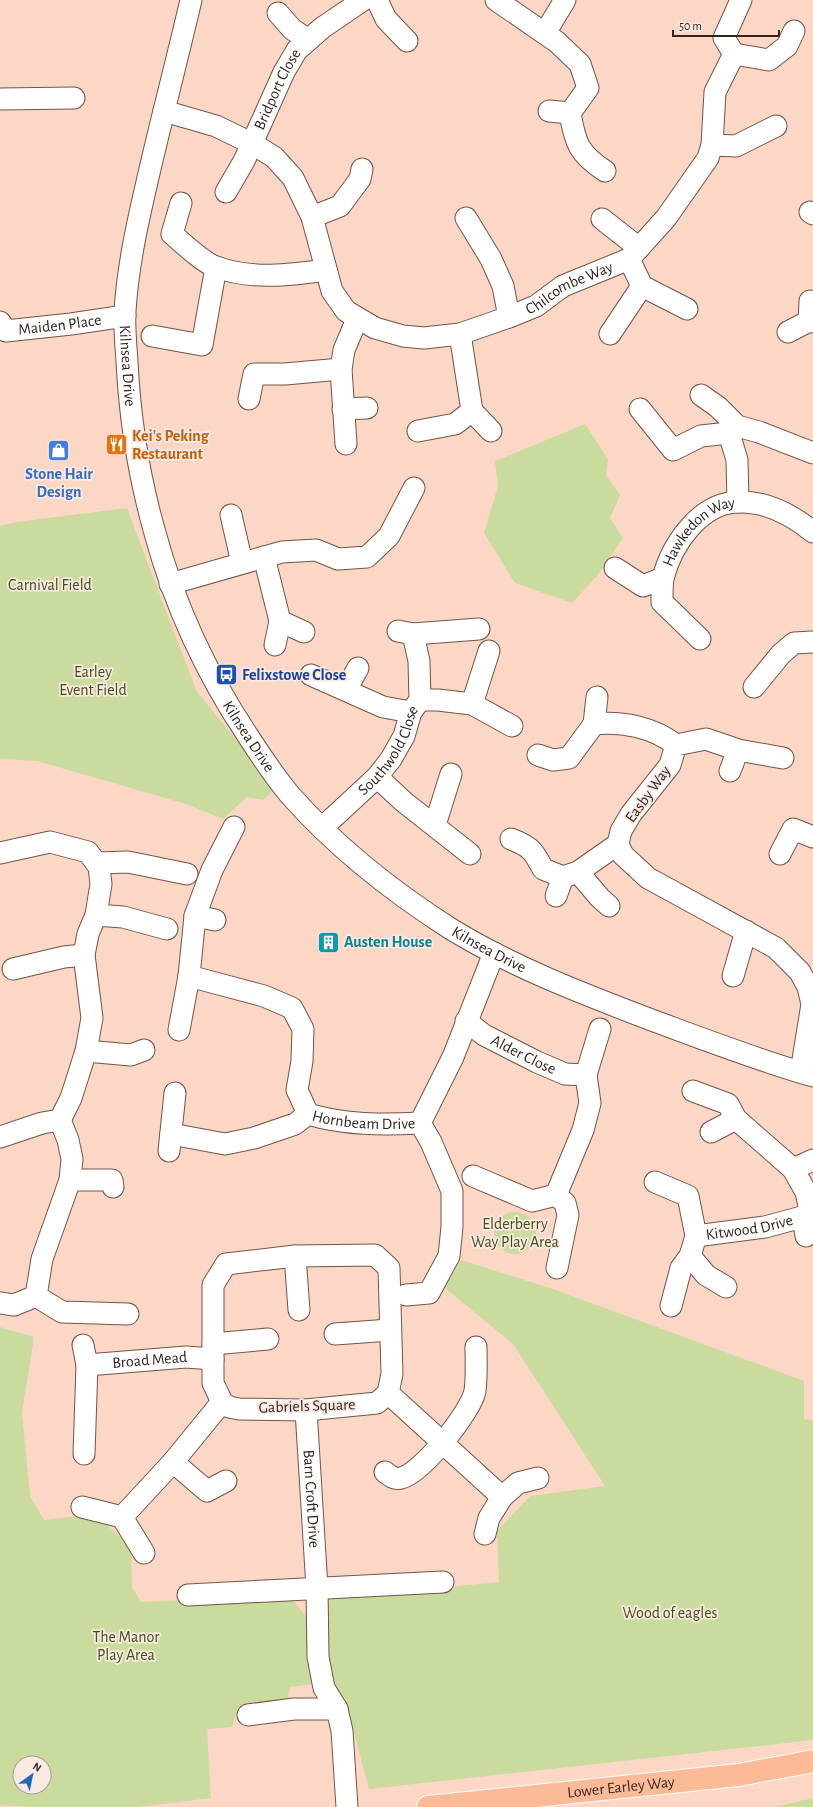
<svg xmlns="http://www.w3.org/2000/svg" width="813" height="1807" viewBox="0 0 813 1807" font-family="'Alegreya Sans',sans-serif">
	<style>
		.green { fill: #cadb9e; fill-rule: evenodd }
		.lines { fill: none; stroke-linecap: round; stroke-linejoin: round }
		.minor-casing { stroke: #735344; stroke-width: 23 }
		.major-casing { stroke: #fff; stroke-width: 24 }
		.minor { stroke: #fff; stroke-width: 21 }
		.major { stroke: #fdba97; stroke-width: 22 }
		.labels { text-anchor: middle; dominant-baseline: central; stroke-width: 3.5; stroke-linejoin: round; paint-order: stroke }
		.street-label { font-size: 16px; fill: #32241d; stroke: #faeae3 }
		.food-label { font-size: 16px; font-weight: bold; fill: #c56008; stroke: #faeae3; text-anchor: start }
		.shop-label { font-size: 16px; font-weight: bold; fill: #366cbe; stroke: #faeae3 }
		.park-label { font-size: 16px; fill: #414d15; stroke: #faeae3 }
		.transit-label { font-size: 16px; font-weight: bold; fill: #164399; stroke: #faeae3; text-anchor: start }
		.culture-label { font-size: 16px; font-weight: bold; fill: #0d838f; stroke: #faeae3; text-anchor: start }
	</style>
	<rect width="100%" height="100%" fill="#fdd7c6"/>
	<g class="green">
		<polygon points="585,424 608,459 606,475 620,495 610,518 623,538 597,576 572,603 515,583 484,533 498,486 495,461"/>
		<polygon points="127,508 196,690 253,761 273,790 264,800 247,797 223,819 186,804 37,761 0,759 0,526 16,522"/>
		<circle cx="515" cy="1233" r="21"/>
		<polygon points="461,1260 553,1289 804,1381 804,1419 813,1421 813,1740 369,1789 348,1710 326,1674 324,1599 499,1582 497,1531 530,1496 605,1486 513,1344 445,1288"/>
		<path d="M0,1327L34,1337L22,1413L30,1496L44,1520C94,1514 96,1511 131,1549L132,1587L141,1602L289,1595L308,1619L315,1684L290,1687L287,1704L238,1708L232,1727L207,1729L211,1798L138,1807H33L0,1805ZM20,1763H44V1787H20Z"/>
		<polygon points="813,1798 813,1807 775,1807"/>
	</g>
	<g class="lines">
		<defs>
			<g id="minor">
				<path id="s1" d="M191,0C178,56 163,113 150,169C139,216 128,263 125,311C124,328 126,345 127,362C130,421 139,477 155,533C175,607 206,673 248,736C261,756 275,777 290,795C336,847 393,892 451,929C513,967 581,993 649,1019C703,1039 757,1060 813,1076"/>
				<polyline points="377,0 386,19 407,41"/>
				<path d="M496,0L557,42L580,64L588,88L570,113C575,143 579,154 605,171"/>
				<polyline points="278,13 292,29 308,40"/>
				<polyline points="545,33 565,0"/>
				<polyline points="734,54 724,38 741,0"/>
				<polyline points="0,99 74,98"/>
				<path id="s2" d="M164,111L216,126L253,144L274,157L293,178L312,217L332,291L346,311L375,328L403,336L424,338L460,334L509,317L536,306L563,286L629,259L666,218L708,158L712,145L715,92L734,54L769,60L787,46L794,31"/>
				<polyline points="549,111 570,113"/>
				<polyline points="712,145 736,146 776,126"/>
				<path id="s3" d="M226,192L244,161L284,72L297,50L322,28L363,0"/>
				<path d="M181,203L172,234C184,244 202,262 216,267C252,280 290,275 326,270"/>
				<polyline points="810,212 813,214"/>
				<polyline points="312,217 340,206 360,179 362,169"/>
				<polyline points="466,218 491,259 503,286 509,317"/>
				<polyline points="602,219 639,248"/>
				<polyline points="642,286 687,309"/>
				<polyline points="810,301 809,321 813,322"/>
				<path id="s4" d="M0,322L6,331L71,324L125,316"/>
				<polyline points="788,332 809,321"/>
				<polyline points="610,334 642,286 629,259"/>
				<polyline points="152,336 202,345 216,267"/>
				<polyline points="701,395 718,407 737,426 759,432 813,453"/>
				<polyline points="249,399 254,374 285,374 341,369"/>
				<polyline points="343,409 367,408"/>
				<polyline points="640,409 673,450 701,436 729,433"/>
				<polyline points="472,411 491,431"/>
				<polyline points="737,426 729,433 737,460 738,502"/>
				<polyline points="418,431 455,424 472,411 460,334"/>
				<polyline points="346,444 341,369 344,350 357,319"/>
				<polyline points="231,515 242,563"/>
				<polyline points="264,557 280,621 304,632"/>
				<polyline points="615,568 643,586 663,578"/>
				<polyline points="170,584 282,552 316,550 338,559 367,557 389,536 414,488"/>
				<polyline points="413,634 479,629"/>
				<path id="s5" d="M700,639L662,602C662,595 662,585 663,578C672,544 700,503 738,502C766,501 792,515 813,532"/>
				<polyline points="275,645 280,621"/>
				<polyline points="311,675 383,707 411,712"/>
				<polyline points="754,687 781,654 794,643 813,642"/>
				<polyline points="346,690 358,668"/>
				<path d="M597,697L594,724C622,721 653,727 676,745"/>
				<polyline points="420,700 438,700 472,704 512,726"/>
				<polyline points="472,704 489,651"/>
				<polyline points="538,755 553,760 569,758 594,724"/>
				<polyline points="783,758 738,750 706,739 676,745 670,765 631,814 621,831 618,844 623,855 648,878 776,948 800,972 808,987 812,1004 801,1072"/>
				<polyline points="730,771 738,750"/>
				<polyline points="377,777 404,802 470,854"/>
				<polyline points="435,825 451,774"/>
				<path id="s6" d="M322,828L377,777L391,759L404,736L411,712L420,700L419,661L413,634L398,631"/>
				<path d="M511,839C531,847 533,850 543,869L563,877L578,872L618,844"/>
				<polyline points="0,853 50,842 88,852 99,867 101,884 96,915 88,934 84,955 92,1018 86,1051 71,1098 60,1120 42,1123 0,1137"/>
				<polyline points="780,854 793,829 813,837"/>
				<polyline points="97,863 128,862 187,874"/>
				<polyline points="578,872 600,898 609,906"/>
				<polyline points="556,896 563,877"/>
				<polyline points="96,915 123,917 167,929"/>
				<polyline points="195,916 215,920"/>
				<polyline points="13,969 64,957 84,955"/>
				<path id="s7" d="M189,976L264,996L292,1008L303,1029L302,1061L297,1090L308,1114C344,1125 383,1125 420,1123"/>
				<polyline points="733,976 746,931"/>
				<path id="s8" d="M466,1021L484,1035L537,1062L565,1074L586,1075L590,1103L583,1130L556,1195"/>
				<polyline points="179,1030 189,976 195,916 212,870 234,827"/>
				<polyline points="86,1051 131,1055 144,1050"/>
				<polyline points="586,1075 600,1029"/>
				<polyline points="693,1091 728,1104 736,1119 793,1169 806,1192 811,1215"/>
				<polyline points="60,1120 68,1140 72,1159 70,1180 42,1259 36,1296 62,1312 128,1314"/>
				<polyline points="420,1123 453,1057 494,953"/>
				<polyline points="711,1132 736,1119"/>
				<polyline points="171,1134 225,1144 254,1138 295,1124 308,1114"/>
				<polyline points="169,1151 175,1093"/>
				<polyline points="793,1169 813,1160"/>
				<polyline points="473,1176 532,1201 556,1195"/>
				<polyline points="70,1180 112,1180 113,1187"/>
				<polyline points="655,1182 688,1196 696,1236"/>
				<polyline points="556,1195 565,1203 568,1215 557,1268"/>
				<polyline points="803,1216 806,1236"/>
				<polygon points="375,1255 389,1268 392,1374 388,1393 377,1403 306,1410 239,1409 229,1407 222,1402 213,1383 213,1285 226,1264 295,1256"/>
				<polyline points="295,1256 299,1310"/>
				<path id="s9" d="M726,1287L706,1275L690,1256L696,1236L765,1227L813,1214"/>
				<polyline points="406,1295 429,1293 449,1256 452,1227 452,1191 431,1142 420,1123"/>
				<polyline points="0,1303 14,1305 36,1296"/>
				<polyline points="671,1306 681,1268 690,1256"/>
				<polyline points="335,1334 390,1330"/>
				<polyline points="213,1344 268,1339"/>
				<polyline points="83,1345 87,1365"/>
				<polyline points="388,1393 502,1497 518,1483 538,1478"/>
				<path id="s10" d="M306,1410L317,1588L318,1657L324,1688L337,1709L342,1731L347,1807"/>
				<path id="s11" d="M84,1454L87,1365L186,1357L213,1359"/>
				<polyline points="173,1462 207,1491 226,1481"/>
				<path d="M385,1472C390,1476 395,1480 401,1478C422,1473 471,1412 475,1391C477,1377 476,1361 476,1347"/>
				<polyline points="82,1507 122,1517"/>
				<polyline points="485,1534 489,1518 502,1497"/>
				<polyline points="144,1553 122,1517 173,1462 222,1402"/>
				<polyline points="188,1595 443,1582"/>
				<polyline points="248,1715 294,1709 337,1709"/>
			</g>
			<g id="major">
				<path id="s12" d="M428,1807L739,1775L813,1761"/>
			</g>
		</defs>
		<use href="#minor" class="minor-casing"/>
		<use href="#major" class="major-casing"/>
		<use href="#minor" class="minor"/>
		<use href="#major" class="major"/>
	</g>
	<defs>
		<symbol id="restaurant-square" viewBox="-11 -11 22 22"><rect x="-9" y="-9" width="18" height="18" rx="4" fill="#e8710a" stroke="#faeae3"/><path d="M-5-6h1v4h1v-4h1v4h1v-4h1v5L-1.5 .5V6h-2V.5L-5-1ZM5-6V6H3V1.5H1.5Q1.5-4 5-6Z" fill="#fff"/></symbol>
		<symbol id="shop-square" viewBox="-11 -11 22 22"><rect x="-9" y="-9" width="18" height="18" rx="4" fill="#3f7fe0" stroke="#faeae3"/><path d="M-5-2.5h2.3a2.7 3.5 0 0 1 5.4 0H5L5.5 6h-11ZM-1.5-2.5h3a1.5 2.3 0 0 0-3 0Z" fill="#fff"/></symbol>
		<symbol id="bus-square" viewBox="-11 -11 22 22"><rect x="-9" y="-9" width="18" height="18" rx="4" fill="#1a4fb4" stroke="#faeae3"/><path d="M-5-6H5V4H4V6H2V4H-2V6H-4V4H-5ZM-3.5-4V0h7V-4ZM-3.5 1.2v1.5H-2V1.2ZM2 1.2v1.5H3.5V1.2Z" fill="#fff"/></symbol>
		<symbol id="building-square" viewBox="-11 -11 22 22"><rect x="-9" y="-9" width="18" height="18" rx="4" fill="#0f9aa8" stroke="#faeae3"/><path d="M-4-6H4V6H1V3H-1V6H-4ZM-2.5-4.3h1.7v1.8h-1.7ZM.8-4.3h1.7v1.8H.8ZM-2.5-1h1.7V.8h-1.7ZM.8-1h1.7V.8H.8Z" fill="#fff"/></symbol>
	</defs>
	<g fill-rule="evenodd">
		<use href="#restaurant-square" x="104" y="432" width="25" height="25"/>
		<use href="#shop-square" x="46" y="438" width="25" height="25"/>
		<use href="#bus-square" x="214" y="662" width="25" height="25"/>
		<use href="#building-square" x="316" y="930" width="25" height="25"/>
	</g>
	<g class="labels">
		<g class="street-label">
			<text stroke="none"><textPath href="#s3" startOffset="115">Bridport Close</textPath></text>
			<text stroke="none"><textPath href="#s2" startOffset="532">Chilcombe Way</textPath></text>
			<text stroke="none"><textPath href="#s4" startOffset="65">Maiden Place</textPath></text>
			<text stroke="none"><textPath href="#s1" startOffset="373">Kilnsea Drive</textPath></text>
			<text stroke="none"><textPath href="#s5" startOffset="139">Hawkedon Way</textPath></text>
			<text stroke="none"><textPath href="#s1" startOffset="768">Kilnsea Drive</textPath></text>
			<text stroke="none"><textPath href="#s6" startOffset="104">Southwold Close</textPath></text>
			<text transform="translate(648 794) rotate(-54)">Easby Way</text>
			<text stroke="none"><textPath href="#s1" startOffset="1093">Kilnsea Drive</textPath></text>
			<text stroke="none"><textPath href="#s8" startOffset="67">Alder Close</textPath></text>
			<text stroke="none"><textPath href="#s7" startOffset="276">Hornbeam Drive</textPath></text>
			<text stroke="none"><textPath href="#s9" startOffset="123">Kitwood Drive</textPath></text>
			<text stroke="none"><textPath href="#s11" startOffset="152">Broad Mead</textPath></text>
			<text transform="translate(307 1406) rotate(-2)">Gabriels Square</text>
			<text stroke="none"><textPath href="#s10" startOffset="89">Barn Croft Drive</textPath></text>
			<text stroke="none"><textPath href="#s12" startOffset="194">Lower Earley Way</textPath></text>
		</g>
		<g class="food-label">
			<text x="132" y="436">Kei's Peking<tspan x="132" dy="18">Restaurant</tspan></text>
		</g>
		<g class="shop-label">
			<text x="59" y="474">Stone Hair<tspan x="59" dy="18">Design</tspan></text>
		</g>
		<g class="park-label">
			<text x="50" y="585">Carnival Field</text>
			<text x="93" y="672">Earley<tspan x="93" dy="18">Event Field</tspan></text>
			<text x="515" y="1224">Elderberry<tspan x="515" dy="18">Way Play Area</tspan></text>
			<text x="670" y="1613">Wood of eagles</text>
			<text x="126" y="1637">The Manor<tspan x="126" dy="18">Play Area</tspan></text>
		</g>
		<g class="transit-label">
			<text x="242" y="675">Felixstowe Close</text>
		</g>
		<g class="culture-label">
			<text x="344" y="942">Austen House</text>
		</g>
	</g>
	<g transform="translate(32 1775) rotate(33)"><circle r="19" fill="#faeae3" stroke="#aa9b94"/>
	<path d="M0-3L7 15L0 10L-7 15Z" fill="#2069b9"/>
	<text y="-6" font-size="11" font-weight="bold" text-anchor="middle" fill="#32241d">N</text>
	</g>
	<path d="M673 30v6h106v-6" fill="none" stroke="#32241d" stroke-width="2"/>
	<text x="679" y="30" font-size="12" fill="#32241d" stroke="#faeae3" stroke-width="3" paint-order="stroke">50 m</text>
</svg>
